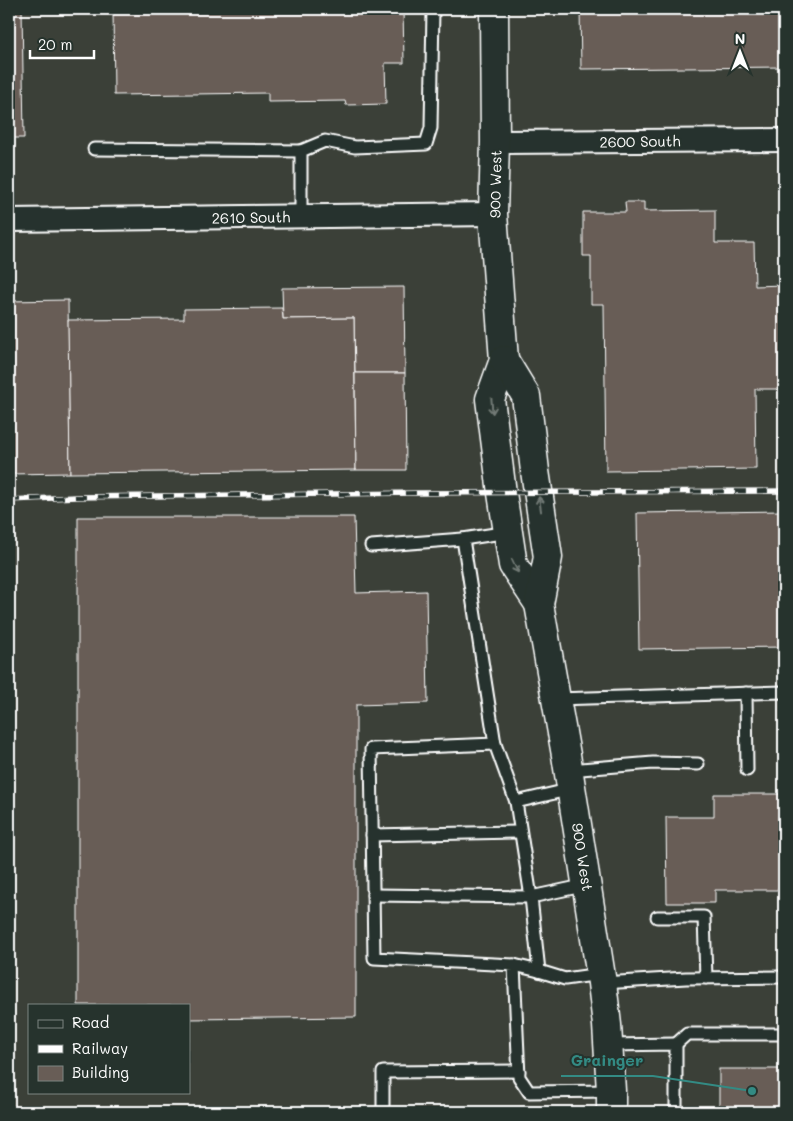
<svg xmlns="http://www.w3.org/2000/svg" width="793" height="1121" viewBox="0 0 793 1121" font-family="Mali,sans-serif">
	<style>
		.built { fill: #3a4039; fill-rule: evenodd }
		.building { fill: #685d56; stroke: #fff }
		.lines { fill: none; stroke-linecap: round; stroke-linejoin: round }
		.service-casing { stroke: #fff; stroke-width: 15 }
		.minor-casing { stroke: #fff; stroke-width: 26 }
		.secondary-casing { stroke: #fff; stroke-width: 31 }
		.service { stroke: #26332d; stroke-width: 11 }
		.minor { stroke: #26332d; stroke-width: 22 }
		.secondary { stroke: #26332d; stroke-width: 28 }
		.rail-casing { stroke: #fff; stroke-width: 5.5 }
		.rail { stroke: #26332d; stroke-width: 4; stroke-dasharray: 11; stroke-linecap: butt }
		.oneway { stroke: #727a76 }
		.labels { text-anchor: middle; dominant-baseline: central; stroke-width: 4; stroke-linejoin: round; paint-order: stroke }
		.street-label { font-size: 15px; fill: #fff; stroke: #26332d }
		.leader { fill: none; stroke: #338b84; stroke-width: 2 }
		.callout-dot { fill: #338b84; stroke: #26332d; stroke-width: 2 }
		.callout-label { font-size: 16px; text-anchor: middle; font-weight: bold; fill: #338b84; stroke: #26332d; stroke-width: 4; stroke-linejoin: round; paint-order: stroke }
	</style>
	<rect width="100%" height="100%" fill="#26332d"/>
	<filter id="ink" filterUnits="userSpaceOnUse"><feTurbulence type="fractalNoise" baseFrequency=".02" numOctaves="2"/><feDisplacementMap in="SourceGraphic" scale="10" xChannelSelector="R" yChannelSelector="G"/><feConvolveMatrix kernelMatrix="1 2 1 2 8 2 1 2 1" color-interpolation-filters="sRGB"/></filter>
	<g filter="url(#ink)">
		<path class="built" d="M9,9H784V1112H9ZM29,1005H189V1092H29Z"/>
		<g class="building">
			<polygon points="9,9 22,9 24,138 9,138"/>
			<polygon points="113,9 403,9 404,63 385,63 386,104 346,105 345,101 268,102 268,93 114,95"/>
			<polygon points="580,9 784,9 784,67 581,69"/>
			<polygon points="625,202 644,202 644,211 715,210 715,243 754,243 755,286 783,285 784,389 755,389 756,469 606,471 604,304 591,304 591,256 583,256 583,212 626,212"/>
			<polygon points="404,287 405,373 355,373 354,318 283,319 282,288"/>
			<polygon points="68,300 70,473 9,474 9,301"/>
			<polygon points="282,308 283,319 354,318 356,470 70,473 68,320 184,319 184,309"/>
			<polygon points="355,373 405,373 406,470 356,470"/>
			<polygon points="784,511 784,647 639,649 637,513"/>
			<polygon points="78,517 354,517 356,593 426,591 428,703 356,705 356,1017 189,1019 189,1005 78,1005"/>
			<polygon points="714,794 784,794 784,890 715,890 715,903 667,903 666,817 714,817"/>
			<rect x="719" y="1069" width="65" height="43"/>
		</g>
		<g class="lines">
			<defs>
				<g id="service">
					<polyline points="94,149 301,151"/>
					<polyline points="301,216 301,151 325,141 355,147 426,144 431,128 433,9"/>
					<polyline points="508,532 463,539 495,744 371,749 374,958 514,965 519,1077 529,1092 611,1091"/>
					<polyline points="371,546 463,539"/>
					<polyline points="746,693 747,770"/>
					<polyline points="556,699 784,692"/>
					<polyline points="495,744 516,802 531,897 539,971 514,965"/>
					<polyline points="569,770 653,763 698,764"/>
					<polyline points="516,802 572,789"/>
					<polyline points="372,835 520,832"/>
					<polyline points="373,895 531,897 587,885"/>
					<polyline points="657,917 704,917 706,978"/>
					<polyline points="539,971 565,979 600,974"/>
					<polyline points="602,983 686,978 784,977"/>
					<polyline points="676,1044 687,1034 784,1034"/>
					<polyline points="609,1045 676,1044 676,1112"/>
					<polyline points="383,1112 383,1072 519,1071"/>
				</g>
				<g id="minor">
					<polyline points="495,142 784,140"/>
					<polyline points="9,220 493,214"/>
				</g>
				<g id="secondary">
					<polyline points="494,9 495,142 493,214 504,360 490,399 502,493 513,565 539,604"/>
					<polyline points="504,360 526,396 535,471 548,557 539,604 566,755 602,983 607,1025 611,1091 611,1112"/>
				</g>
			</defs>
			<use href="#service" class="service-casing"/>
			<use href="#minor" class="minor-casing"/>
			<use href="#secondary" class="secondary-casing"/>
			<use href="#service" class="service"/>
			<use href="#minor" class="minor"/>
			<use href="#secondary" class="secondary"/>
			<defs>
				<polyline id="rail" points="9,500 76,497 418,493 784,491"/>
			</defs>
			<use href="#rail" class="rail-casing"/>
			<use href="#rail" class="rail"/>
		</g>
		<defs><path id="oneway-shaft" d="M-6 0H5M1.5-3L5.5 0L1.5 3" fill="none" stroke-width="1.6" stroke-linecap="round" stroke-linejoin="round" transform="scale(1.25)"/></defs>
		<g class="oneway">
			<use href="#oneway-shaft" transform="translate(492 406) rotate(85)"/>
			<use href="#oneway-shaft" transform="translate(540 504) rotate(-98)"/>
			<use href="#oneway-shaft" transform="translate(515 566) rotate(65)"/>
		</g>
	</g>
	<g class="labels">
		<g class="street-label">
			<text transform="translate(640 141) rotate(-1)">2600 South</text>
			<text transform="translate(495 184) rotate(-89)">900 West</text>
			<text transform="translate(251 217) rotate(-1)">2610 South</text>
			<text transform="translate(583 857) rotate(81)">900 West</text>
		</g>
	</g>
	<path class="leader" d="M752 1091L653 1076H561"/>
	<circle class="callout-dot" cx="752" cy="1091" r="5"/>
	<g class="callout-label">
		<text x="607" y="1066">Grainger</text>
	</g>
	<rect width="793" height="1121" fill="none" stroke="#26332d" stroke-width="30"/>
	<rect x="15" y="15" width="763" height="1091" fill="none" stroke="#fff" stroke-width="2" filter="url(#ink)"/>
	<rect x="28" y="1004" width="162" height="90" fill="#26332d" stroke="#7d8581"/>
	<rect x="38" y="1020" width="25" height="8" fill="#26332d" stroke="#7d8581"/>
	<text x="72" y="1028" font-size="15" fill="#ffffff">Road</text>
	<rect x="38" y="1045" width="25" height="8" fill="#ffffff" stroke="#7d8581"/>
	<text x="72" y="1054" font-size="15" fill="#ffffff">Railway</text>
	<rect x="38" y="1066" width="25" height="15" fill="#685d56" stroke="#7d8581"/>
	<text x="72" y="1078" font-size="15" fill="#ffffff">Building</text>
	<g transform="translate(740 52)" stroke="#26332d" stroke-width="4" paint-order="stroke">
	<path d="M0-4L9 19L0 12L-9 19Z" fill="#ffffff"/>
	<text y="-8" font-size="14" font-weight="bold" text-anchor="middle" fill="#ffffff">N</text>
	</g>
	<path d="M30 50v8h64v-8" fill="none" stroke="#ffffff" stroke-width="2.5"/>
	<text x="38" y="50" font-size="15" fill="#ffffff" stroke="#26332d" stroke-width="4" paint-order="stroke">20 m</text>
</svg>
